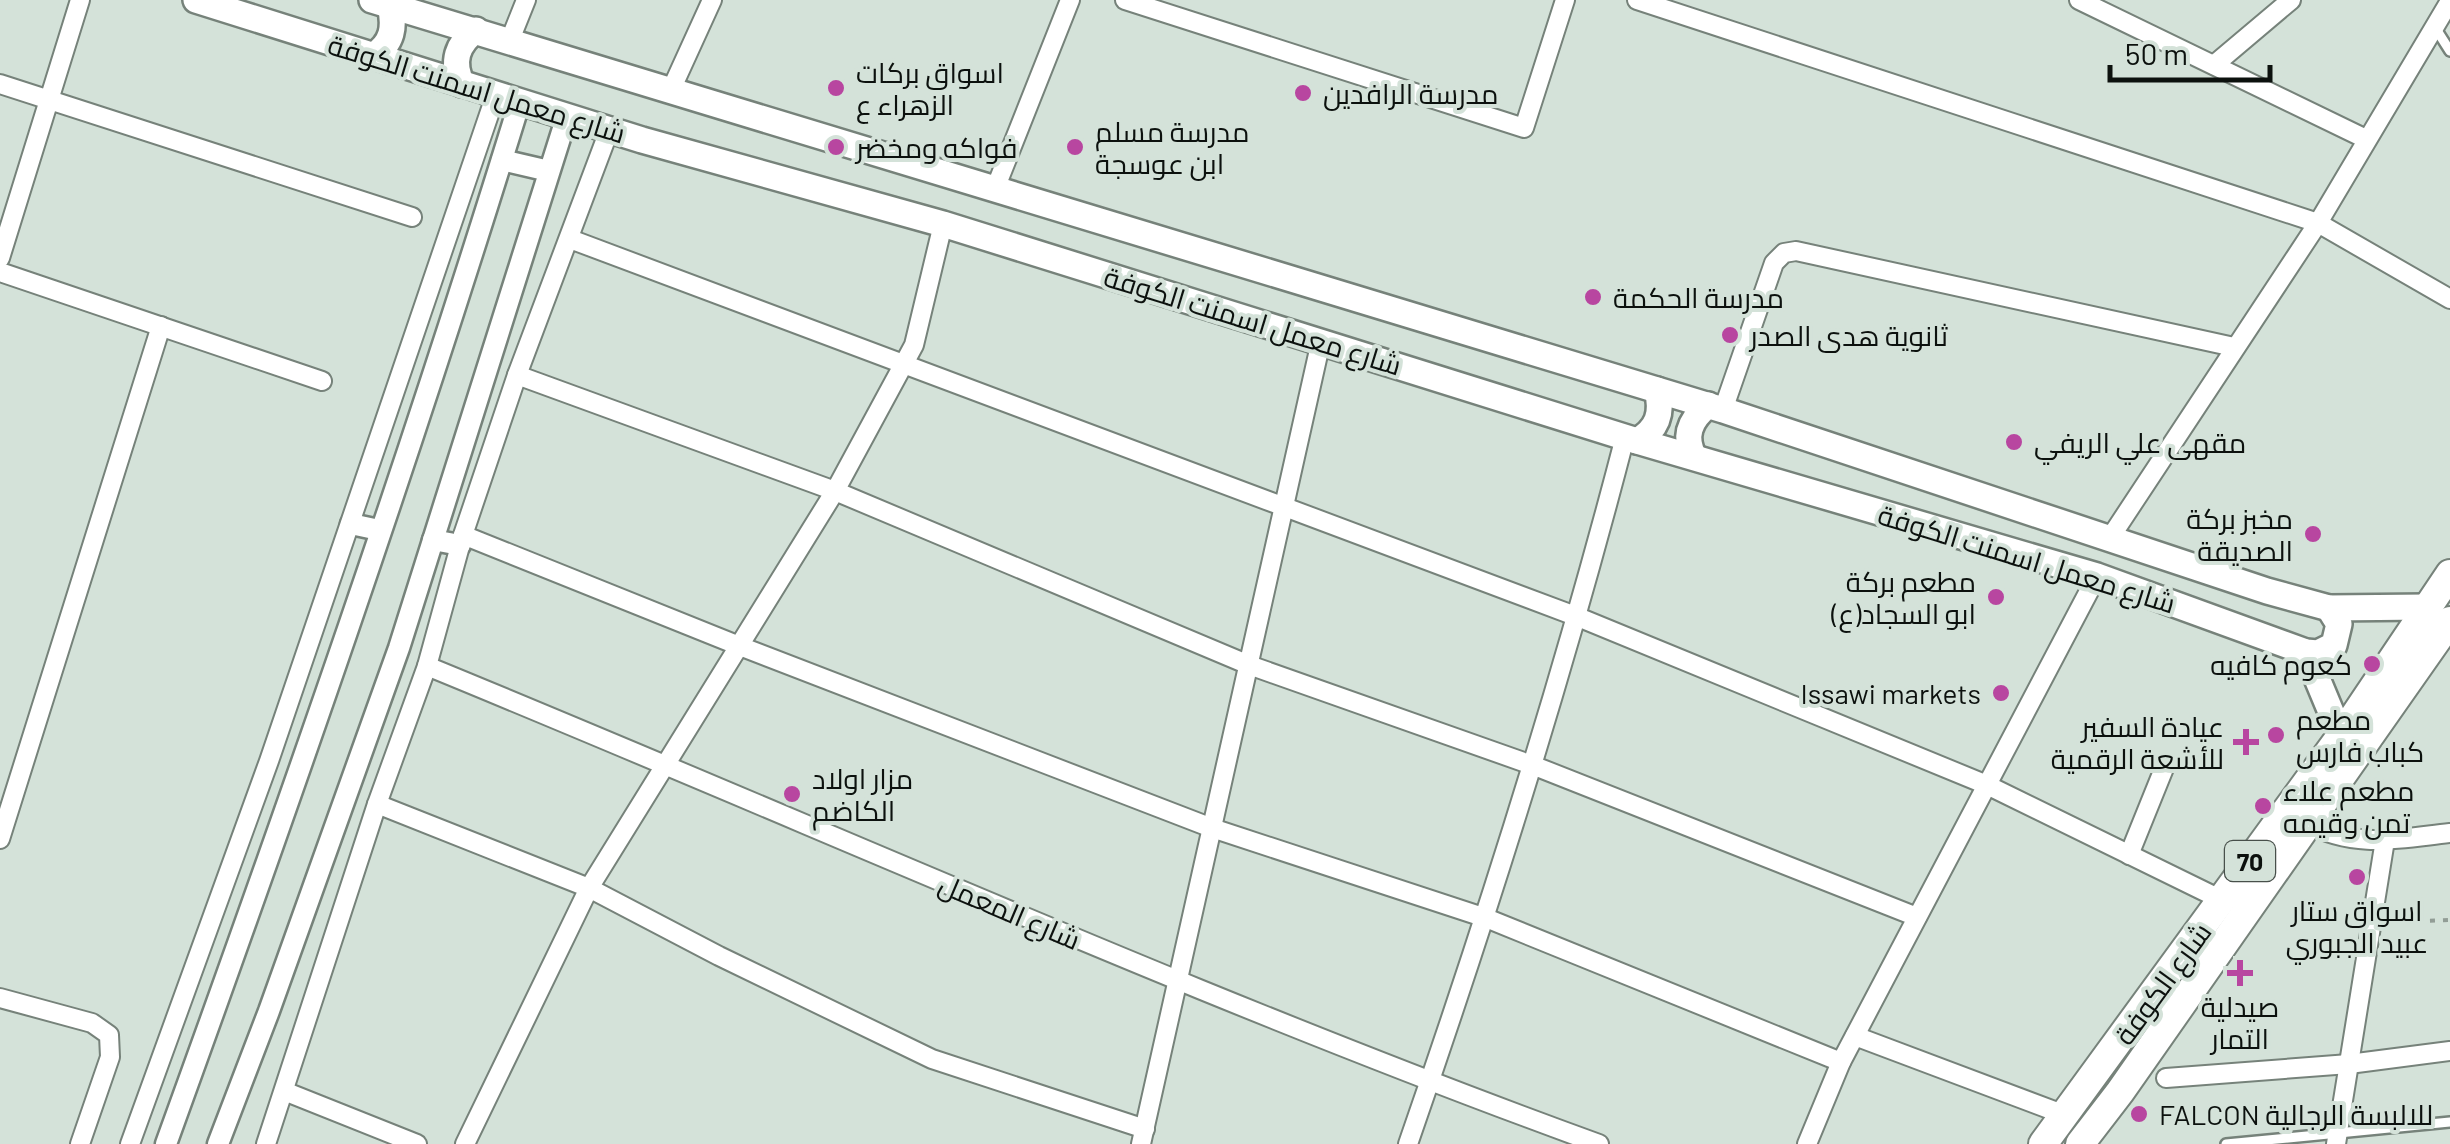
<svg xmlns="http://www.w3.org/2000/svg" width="2450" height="1144" viewBox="0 0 2450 1144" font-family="Barlow,Cairo,sans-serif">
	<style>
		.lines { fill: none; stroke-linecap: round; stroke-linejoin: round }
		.service-casing { stroke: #76827a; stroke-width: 14 }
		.minor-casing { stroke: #76827a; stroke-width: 22 }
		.tertiary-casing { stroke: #76827a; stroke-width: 25 }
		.primary-casing { stroke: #76827a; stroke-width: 30 }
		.trunk-casing { stroke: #76827a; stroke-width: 32 }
		.path { stroke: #929d96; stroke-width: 4; stroke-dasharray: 5 8; stroke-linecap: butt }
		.service { stroke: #fff; stroke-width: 9 }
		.minor { stroke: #fff; stroke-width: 18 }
		.tertiary { stroke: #fff; stroke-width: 20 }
		.primary { stroke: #fff; stroke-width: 25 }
		.trunk { stroke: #fff; stroke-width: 28 }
		.poi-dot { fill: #b846a0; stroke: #d4e2d9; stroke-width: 4 }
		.labels { text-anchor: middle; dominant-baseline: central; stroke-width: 8; stroke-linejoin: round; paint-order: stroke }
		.shield { fill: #d4e2d9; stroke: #48504b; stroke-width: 2.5 }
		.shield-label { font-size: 25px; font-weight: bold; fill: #0c110e }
		.poi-label { font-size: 28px; fill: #0c110e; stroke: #d4e2d9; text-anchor: start }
		.street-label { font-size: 28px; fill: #0c110e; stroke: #d4e2d9 }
	</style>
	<rect width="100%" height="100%" fill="#d4e2d9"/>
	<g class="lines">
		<defs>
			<g id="service">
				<polyline points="2436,29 2450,51"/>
				<polyline points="2226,1144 2450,1122"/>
			</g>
			<g id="minor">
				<polyline points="1125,0 1524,128 1565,0"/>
				<polyline points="1637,0 2318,223 2450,299"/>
				<polyline points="2079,0 2366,139"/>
				<polyline points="510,40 526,0"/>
				<polyline points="2214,65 2291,0"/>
				<polyline points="0,84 412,217"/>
				<polyline points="671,90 712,0"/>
				<polyline points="995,189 1070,0"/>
				<polyline points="570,239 1578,617 1987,785 2222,900"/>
				<polyline points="0,258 80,0"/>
				<polyline points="0,272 322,381"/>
				<polyline points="517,375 835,491 1249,665 1532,765 1917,917"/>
				<polyline points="1723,410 1774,263 1784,253 1796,251 2234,347"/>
				<polyline points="463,535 737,645 1212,828 1486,918 1841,1062"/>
				<polyline points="2110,538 2318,223 2450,1"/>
				<path d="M427,666C818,826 1202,1000 1599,1144"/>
				<polyline points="377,804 589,888 719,956 932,1059 1145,1129"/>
				<path d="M2306,823C2356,849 2396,839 2450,833"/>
				<polyline points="0,839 161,326"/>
				<polyline points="2129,855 2165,766"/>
				<polyline points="0,998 92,1023 109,1035 110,1057 80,1144"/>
				<polyline points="1855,1036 2065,1115"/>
				<polyline points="2166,1078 2349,1064 2450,1051"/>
				<polyline points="284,1091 417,1144"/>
				<polyline points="130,1144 269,761 496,94"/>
				<polyline points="266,1144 377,804 427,666 463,535 517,375 610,128"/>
				<polyline points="465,1144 589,888 835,491 914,345 943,224"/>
				<polyline points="1141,1144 1321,341"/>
				<path d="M1408,1144C1489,911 1563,676 1625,437"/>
				<polyline points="1807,1144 1841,1062 2097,576"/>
				<polyline points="2336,1144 2385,840"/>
			</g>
			<g id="tertiary">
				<polyline points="502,160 549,171"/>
				<polyline points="351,524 379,530"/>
				<polyline points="433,540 460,545"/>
				<path d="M166,1144C291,799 412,452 520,101"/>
				<polyline points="218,1144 269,1011 399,648 567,116"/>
			</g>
			<g id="primary">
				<polyline points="196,0 642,140 943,224 1637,441 2097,576 2306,652 2318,653 2334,645 2339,624 2329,608"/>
				<polyline points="372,0 1723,410 2267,591 2329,608 2427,607"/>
				<path d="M373,56C393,43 395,27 390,5"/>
				<path d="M462,84C451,62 457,44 476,30"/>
				<path d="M1637,441C1658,429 1663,413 1657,390"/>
				<path d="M1694,457C1683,436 1690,420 1708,405"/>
				<polyline points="2306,652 2341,736"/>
			</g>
			<g id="trunk">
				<polyline points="2043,1144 2341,736 2450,574"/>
				<polyline points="2080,1144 2120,1092 2450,621"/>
			</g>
		</defs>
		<use href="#service" class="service-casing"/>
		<use href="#minor" class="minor-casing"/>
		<use href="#tertiary" class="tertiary-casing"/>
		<use href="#primary" class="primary-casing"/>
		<use href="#trunk" class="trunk-casing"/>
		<polyline class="path" points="2391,922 2450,920"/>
		<use href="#service" class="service"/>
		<use href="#minor" class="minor"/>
		<use href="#tertiary" class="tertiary"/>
		<use href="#primary" class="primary"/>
		<use href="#trunk" class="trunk"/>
	</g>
	<g class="poi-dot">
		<circle cx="836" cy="88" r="10"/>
		<circle cx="1303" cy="93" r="10"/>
		<circle cx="836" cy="147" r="10"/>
		<circle cx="1075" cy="147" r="10"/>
		<circle cx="1593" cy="297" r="10"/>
		<circle cx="1730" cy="335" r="10"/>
		<circle cx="2014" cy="442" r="10"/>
		<circle cx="2313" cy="534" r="10"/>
		<circle cx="1996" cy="597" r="10"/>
		<circle cx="2372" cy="664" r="10"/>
		<circle cx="2001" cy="693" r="10"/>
		<circle cx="2276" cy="735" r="10"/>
		<path d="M2241 727h10v10h10v10h-10v10h-10v-10h-10v-10h10z"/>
		<circle cx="792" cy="794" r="10"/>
		<circle cx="2263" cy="806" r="10"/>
		<circle cx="2357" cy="877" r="10"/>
		<path d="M2235 958h10v10h10v10h-10v10h-10v-10h-10v-10h10z"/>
		<circle cx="2139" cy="1114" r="10"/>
	</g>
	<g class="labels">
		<rect class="shield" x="2225" y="841" width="50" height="40" rx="8"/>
		<g class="shield-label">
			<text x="2250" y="861">70</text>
		</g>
		<g class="poi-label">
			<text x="856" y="72">اسواق بركات<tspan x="856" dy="32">الزهراء ع</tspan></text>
			<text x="1323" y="93">مدرسة الرافدين</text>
			<text x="1095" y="131">مدرسة مسلم<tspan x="1095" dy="32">ابن عوسجة</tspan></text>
			<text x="856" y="147">فواكه ومخضر</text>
			<text x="1613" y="297">مدرسة الحكمة</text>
			<text x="1750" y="335">ثانوية هدى الصدر</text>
			<text x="2034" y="442">مقهى علي الريفي</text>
			<text x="2293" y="518" text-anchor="end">مخبز بركة<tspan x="2293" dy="32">الصديقة</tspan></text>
			<text x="1976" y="581" text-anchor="end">مطعم بركة<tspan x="1976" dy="32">ابو السجاد(ع)</tspan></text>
			<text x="2352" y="664" text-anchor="end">كعوم كافيه</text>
			<text x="1981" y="693" text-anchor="end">Issawi markets</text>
			<text x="2296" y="719">مطعم<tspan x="2296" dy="32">كباب فارس</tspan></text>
			<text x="2224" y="726" text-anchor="end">عيادة السفير<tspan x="2224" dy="32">للأشعة الرقمية</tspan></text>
			<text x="812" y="778">مزار اولاد<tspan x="812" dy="32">الكاضم</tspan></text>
			<text x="2283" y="790">مطعم علاء<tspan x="2283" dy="32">تمن وقيمه</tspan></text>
			<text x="2357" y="910" text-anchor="middle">اسواق ستار<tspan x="2357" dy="32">عبيد الجبوري</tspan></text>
			<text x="2240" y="1006" text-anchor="middle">صيدلية<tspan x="2240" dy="32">التمار</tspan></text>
			<text x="2159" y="1114">FALCON للالبسة الرجالية</text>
		</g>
		<g class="street-label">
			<text transform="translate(477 88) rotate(17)">شارع معمل اسمنت الكوفة</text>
			<text transform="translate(1253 320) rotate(17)">شارع معمل اسمنت الكوفة</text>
			<text transform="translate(2027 558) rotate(17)">شارع معمل اسمنت الكوفة</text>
			<text transform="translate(1010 911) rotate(23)">شارع المعمل</text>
			<text transform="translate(2162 983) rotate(-54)">شارع الكوفة</text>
		</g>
	</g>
	<path d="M2110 65v15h160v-15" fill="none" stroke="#0c110e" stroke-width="5"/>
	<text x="2125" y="65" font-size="30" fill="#0c110e" stroke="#d4e2d9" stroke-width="8" paint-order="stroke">50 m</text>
</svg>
